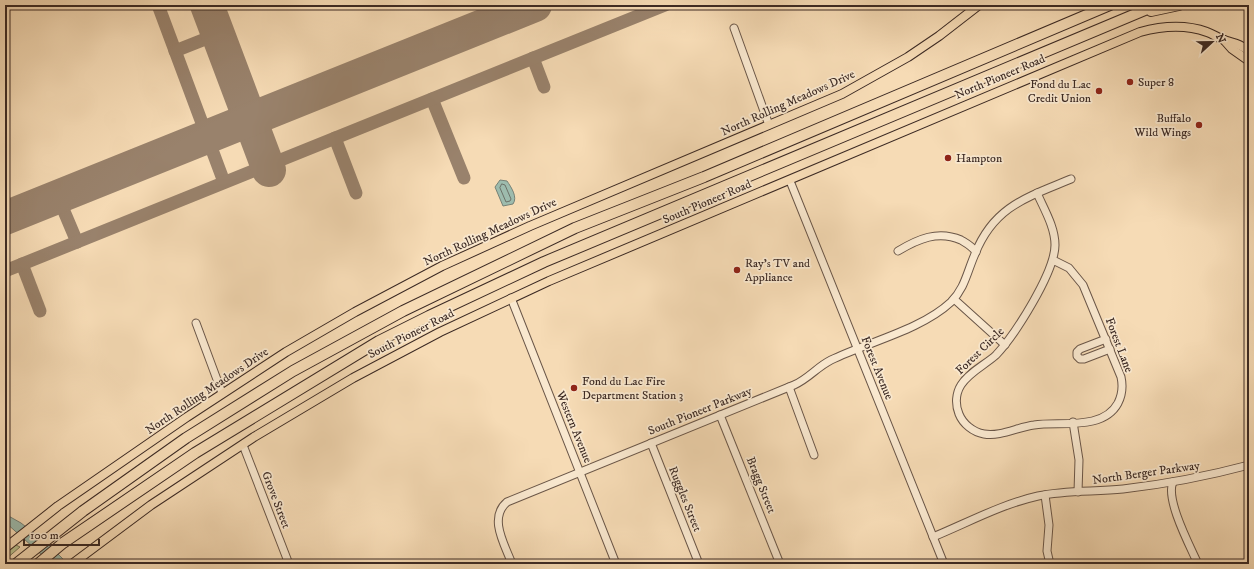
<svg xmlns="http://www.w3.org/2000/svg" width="1254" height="569" viewBox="0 0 1254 569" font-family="'IM FELL DW Pica',serif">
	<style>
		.green { fill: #bac18f; stroke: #7b765a }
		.water { fill: #9dbbad; stroke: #768176 }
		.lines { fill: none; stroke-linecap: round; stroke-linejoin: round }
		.shore { stroke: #6c7268; stroke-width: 1 }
		.taxiway { stroke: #99826c; stroke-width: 13 }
		.runway { stroke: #99826c; stroke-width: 34 }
		.minor-casing { stroke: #6a5648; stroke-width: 9 }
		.major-casing { stroke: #3c2a24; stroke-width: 10 }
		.highway-casing { stroke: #3c2a24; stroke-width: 12 }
		.minor { stroke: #f9e8cf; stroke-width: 7 }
		.major { stroke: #f6dbb5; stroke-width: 8 }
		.highway { stroke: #f6dbb5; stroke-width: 10 }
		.poi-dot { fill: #8f2418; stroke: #f9e8cf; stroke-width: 1.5 }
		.labels { text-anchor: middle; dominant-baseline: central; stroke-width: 3.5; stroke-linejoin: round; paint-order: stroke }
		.street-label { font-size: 12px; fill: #3c2a24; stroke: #f9e8cf }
		.poi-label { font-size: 12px; fill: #3c2a24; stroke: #f9e8cf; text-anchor: start }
	</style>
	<rect width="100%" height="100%" fill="#f6dbb5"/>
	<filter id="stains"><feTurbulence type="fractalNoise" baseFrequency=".005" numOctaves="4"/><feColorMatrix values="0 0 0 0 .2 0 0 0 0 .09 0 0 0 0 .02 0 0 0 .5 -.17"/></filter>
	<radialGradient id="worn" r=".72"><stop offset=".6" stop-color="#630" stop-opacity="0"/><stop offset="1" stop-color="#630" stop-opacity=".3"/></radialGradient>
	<polygon class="green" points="16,545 20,547 5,560 5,554"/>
	<g class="water">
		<path d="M500,180L507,181C511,187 518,197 513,204L503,206L495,187Z"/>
		<polygon points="5,514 21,523 49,545 68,564 52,564 5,522"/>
	</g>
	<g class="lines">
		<polygon class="shore" points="502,184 505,185 511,199 510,201 506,202 500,188"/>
		<g class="taxiway">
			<polyline points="158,5 224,182"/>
			<polyline points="175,51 218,34"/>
			<polyline points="533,58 544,87"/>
			<polyline points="432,99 464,178"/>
			<polyline points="335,138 356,193"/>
			<polyline points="58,197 77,242"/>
			<polyline points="22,264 40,311"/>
			<polyline points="5,271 665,5"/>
		</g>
		<g class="runway">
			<polyline points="207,5 269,170"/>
			<polyline points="5,218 535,5"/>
		</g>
		<defs>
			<g id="minor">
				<polyline points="734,28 769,125"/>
				<polyline points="790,181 944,564"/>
				<path d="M1037,193C1044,209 1055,227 1055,245C1055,272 1015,335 996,355C985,365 969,372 961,385C956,393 955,404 959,414C963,424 973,432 984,434C1000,437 1018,427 1034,425C1060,421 1103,431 1118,403C1122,395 1123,386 1121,377L1083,285L1069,268L1053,260"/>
				<path d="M898,251C918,239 938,230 961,240C966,243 972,246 976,252"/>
				<polyline points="511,298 616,564"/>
				<polyline points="954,299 1005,345"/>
				<polyline points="196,323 222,393"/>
				<polyline points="1106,339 1080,349 1077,352 1077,356 1080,359 1084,359 1110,349"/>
				<polyline points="789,387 814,455"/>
				<polyline points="720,415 780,564"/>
				<polyline points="1073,422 1079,460 1078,492"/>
				<polyline points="651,443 699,564"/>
				<polyline points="243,445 289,564"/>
				<path d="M1173,482C1165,499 1190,546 1198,564"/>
				<polyline points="1045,495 1049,525 1047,551 1050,564"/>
				<path d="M933,537C967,523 1002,504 1038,496C1066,490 1095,492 1123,489C1166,484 1208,476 1249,465"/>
				<path d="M512,564C505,545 488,518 507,502L794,385C808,379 817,367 831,360C868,342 921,330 951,302C965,288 967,272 975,254C994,206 1028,197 1071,179"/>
			</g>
			<g id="major">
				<polyline points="1224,40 1232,49 1249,61"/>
				<polyline points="5,548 58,506 187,417 286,352 355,312 442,266 530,226 842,94 908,57 939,36 979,5"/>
				<path d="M72,564L151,505L254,437L353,378L440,332L549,281L1140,32C1162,26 1185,24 1207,32C1213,34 1218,38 1224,40C1236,44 1238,43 1249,51"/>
			</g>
			<g id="highway">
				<polyline points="1151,11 1179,5"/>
				<polyline points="16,564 83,511 186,438 293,371 403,311 575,228 704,177 1110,5"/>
				<polyline points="38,564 63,543 195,453 379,341 429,316 544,262 1157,5"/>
			</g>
		</defs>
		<use href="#minor" class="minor-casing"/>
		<use href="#major" class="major-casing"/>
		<use href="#highway" class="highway-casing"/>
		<use href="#minor" class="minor"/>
		<use href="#major" class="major"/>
		<use href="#highway" class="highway"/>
	</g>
	<g class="poi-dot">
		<circle cx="1130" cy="82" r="4"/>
		<circle cx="1099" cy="91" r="4"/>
		<circle cx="1199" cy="125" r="4"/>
		<circle cx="948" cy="158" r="4"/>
		<circle cx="737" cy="270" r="4"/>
		<circle cx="574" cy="388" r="4"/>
	</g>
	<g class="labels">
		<g class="street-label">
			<text transform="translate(1000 77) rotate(-23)">North Pioneer Road</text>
			<text transform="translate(788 103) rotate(-24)">North Rolling Meadows Drive</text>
			<text transform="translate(707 202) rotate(-23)">South Pioneer Road</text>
			<text transform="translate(490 232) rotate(-25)">North Rolling Meadows Drive</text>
			<text transform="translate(411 334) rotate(-27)">South Pioneer Road</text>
			<text transform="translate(1119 345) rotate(69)">Forest Lane</text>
			<text transform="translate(980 351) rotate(-44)">Forest Circle</text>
			<text transform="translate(877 368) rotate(68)">Forest Avenue</text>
			<text transform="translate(207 391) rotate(-34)">North Rolling Meadows Drive</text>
			<text transform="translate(700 411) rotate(-22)">South Pioneer Parkway</text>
			<text transform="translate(574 427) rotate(68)">Western Avenue</text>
			<text transform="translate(1146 473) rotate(-8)">North Berger Parkway</text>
			<text transform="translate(761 485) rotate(68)">Bragg Street</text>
			<text transform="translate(685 499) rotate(68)">Ruggles Street</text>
			<text transform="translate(276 500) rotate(69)">Grove Street</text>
		</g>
		<g class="poi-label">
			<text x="1138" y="82">Super 8</text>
			<text x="1091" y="84" text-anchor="end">Fond du Lac<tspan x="1091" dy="14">Credit Union</tspan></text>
			<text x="1191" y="118" text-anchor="end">Buffalo<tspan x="1191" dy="14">Wild Wings</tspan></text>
			<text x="956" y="158">Hampton</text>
			<text x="745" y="263">Ray's TV and<tspan x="745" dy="14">Appliance</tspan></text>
			<text x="582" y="381">Fond du Lac Fire<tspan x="582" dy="14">Department Station 3</tspan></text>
		</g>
	</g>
	<rect width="1254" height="569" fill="none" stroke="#f6dbb5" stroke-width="20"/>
	<rect x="6" y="6" width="1242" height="557" fill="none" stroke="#3c2a24" stroke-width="2"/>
	<rect x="10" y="10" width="1234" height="549" fill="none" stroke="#3c2a24"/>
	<g transform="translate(1212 42) rotate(68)" stroke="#f9e8cf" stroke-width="3" paint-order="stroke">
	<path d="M0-3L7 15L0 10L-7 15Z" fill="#3c2a24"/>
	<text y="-6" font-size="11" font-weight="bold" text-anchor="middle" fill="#3c2a24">N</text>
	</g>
	<path d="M24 539v6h75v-6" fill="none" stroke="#3c2a24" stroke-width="2"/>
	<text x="30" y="539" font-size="12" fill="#3c2a24" stroke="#f9e8cf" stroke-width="3" paint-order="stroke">100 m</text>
	<rect width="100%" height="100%" filter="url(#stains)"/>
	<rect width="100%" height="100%" fill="url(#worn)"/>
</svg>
